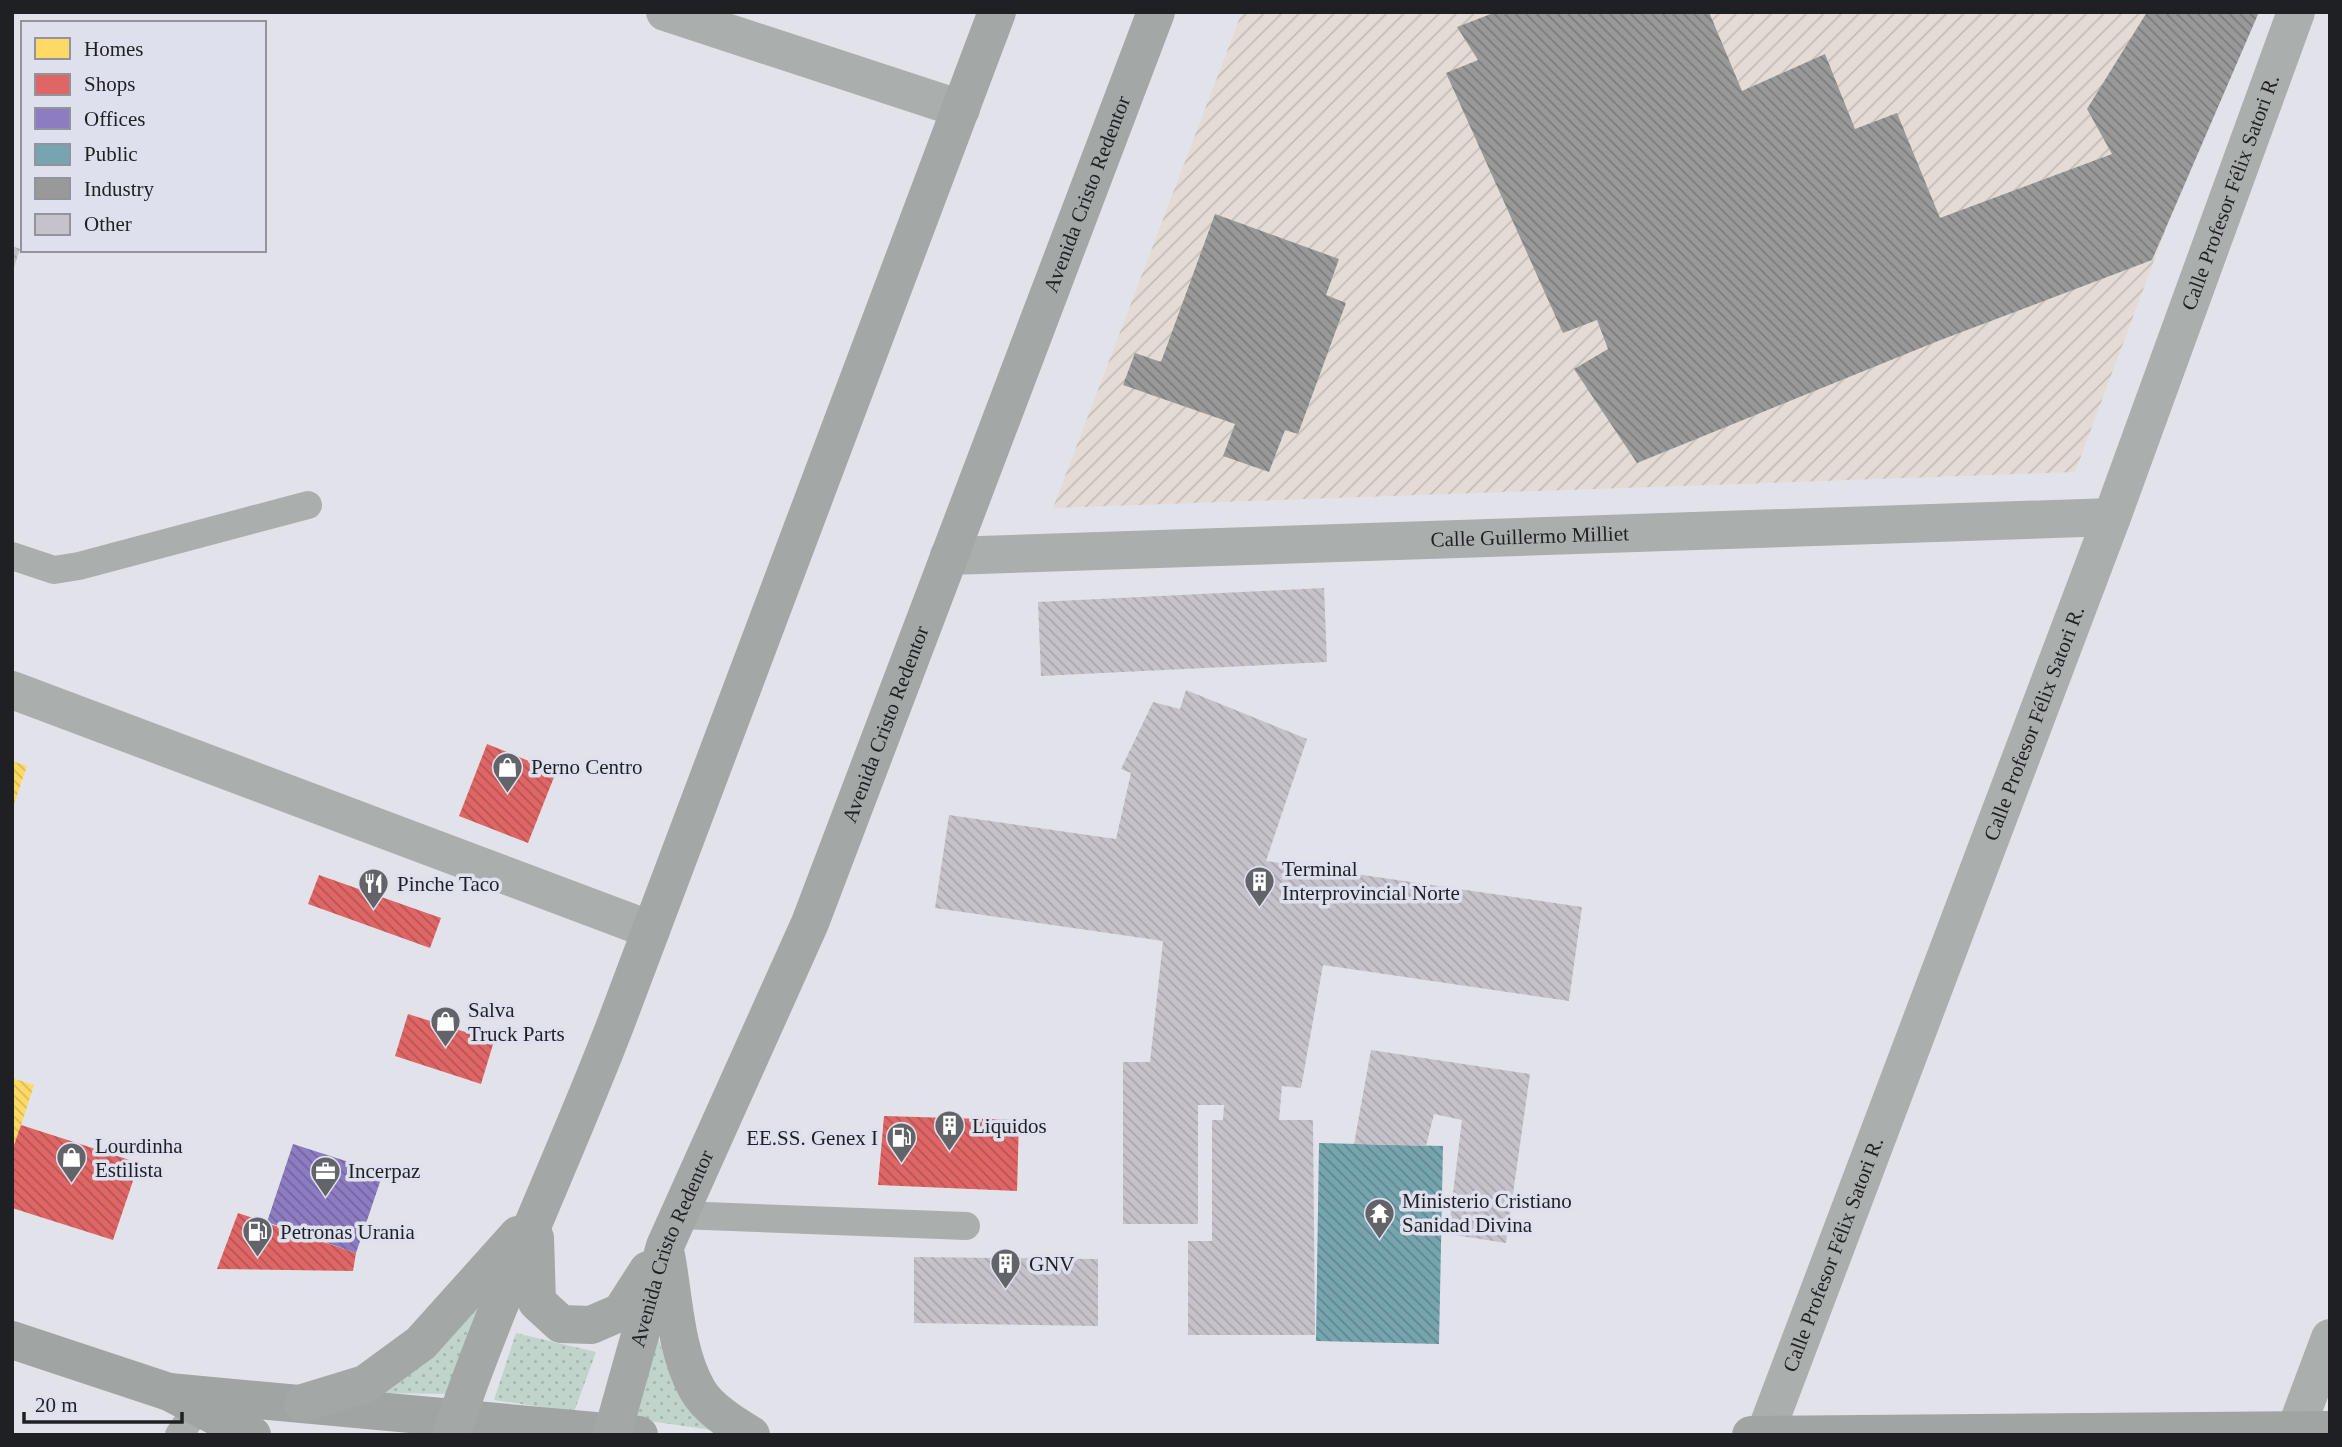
<svg xmlns="http://www.w3.org/2000/svg" width="2342" height="1447" viewBox="0 0 2342 1447" font-family="Georgia,serif">
	<style>
		.industrial { fill: url(#industrial-furrows) }
		.grass { fill: url(#grass-dots) }
		.homes { fill: url(#homes-back-hatch) }
		.shops { fill: url(#shops-back-hatch) }
		.offices { fill: url(#offices-back-hatch) }
		.public { fill: url(#public-back-hatch) }
		.industry { fill: url(#industry-back-hatch) }
		.building { fill: url(#building-back-hatch) }
		.lines { fill: none; stroke-linecap: round; stroke-linejoin: round }
		.lane { stroke: #aaaeac; stroke-width: 28 }
		.street { stroke: #aaaeac; stroke-width: 38 }
		.secondary { stroke: #a0a4a2; stroke-width: 38 }
		.primary { stroke: #a3a7a6; stroke-width: 38 }
		.labels { text-anchor: middle; dominant-baseline: central; stroke-width: 7; stroke-linejoin: round; paint-order: stroke }
		.street-label { font-size: 21px; fill: #1f2024; stroke: #dee1ed }
		.poi-label { font-size: 21px; fill: #1f2024; stroke: #dee1ed; text-anchor: start }
	</style>
	<defs>
		<pattern id="industrial-furrows" width="10" height="10" patternUnits="userSpaceOnUse" patternTransform="scale(1.75)"><rect width="10" height="10" fill="#e4dbd5"/><path d="M-1 1l2-2M0 10L10 0M9 11l2-2" fill="none" stroke="#c3bcb7"/></pattern>
		<pattern id="grass-dots" width="8" height="8" patternUnits="userSpaceOnUse" patternTransform="scale(1.75)"><rect width="8" height="8" fill="#c1d4cc"/><path d="M2 2h.1M6 6h.1" fill="none" stroke="#a5b6af" stroke-width="1.8" stroke-linecap="round"/></pattern>
		<pattern id="homes-back-hatch" width="6" height="6" patternUnits="userSpaceOnUse" patternTransform="scale(1.75)"><rect width="6" height="6" fill="#ffd966"/><path d="M-1 5l2 2M0 0l6 6M5-1l2 2" fill="none" stroke="#daba58"/></pattern>
		<pattern id="shops-back-hatch" width="6" height="6" patternUnits="userSpaceOnUse" patternTransform="scale(1.75)"><rect width="6" height="6" fill="#e06666"/><path d="M-1 5l2 2M0 0l6 6M5-1l2 2" fill="none" stroke="#b55454"/></pattern>
		<pattern id="offices-back-hatch" width="6" height="6" patternUnits="userSpaceOnUse" patternTransform="scale(1.75)"><rect width="6" height="6" fill="#8e7cc3"/><path d="M-1 5l2 2M0 0l6 6M5-1l2 2" fill="none" stroke="#73659e"/></pattern>
		<pattern id="public-back-hatch" width="6" height="6" patternUnits="userSpaceOnUse" patternTransform="scale(1.75)"><rect width="6" height="6" fill="#76a5af"/><path d="M-1 5l2 2M0 0l6 6M5-1l2 2" fill="none" stroke="#60868e"/></pattern>
		<pattern id="industry-back-hatch" width="6" height="6" patternUnits="userSpaceOnUse" patternTransform="scale(1.75)"><rect width="6" height="6" fill="#999"/><path d="M-1 5l2 2M0 0l6 6M5-1l2 2" fill="none" stroke="#7c7c7d"/></pattern>
		<pattern id="building-back-hatch" width="6" height="6" patternUnits="userSpaceOnUse" patternTransform="scale(1.75)"><rect width="6" height="6" fill="#c5c2cb"/><path d="M-1 5l2 2M0 0l6 6M5-1l2 2" fill="none" stroke="#a9a6ae"/></pattern>
	</defs>
	<rect width="100%" height="100%" fill="#e2e3ea"/>
	<polygon class="industrial" points="1242,12 2247,12 2075,472 1053,508"/>
	<g class="grass">
		<polygon points="506,1270 452,1394 369,1393"/>
		<polygon points="654,1326 663,1352 725,1432 629,1418"/>
		<polygon points="516,1333 596,1352 574,1412 494,1400"/>
	</g>
	<g class="homes">
		<polygon points="12,761 27,766 13,807 12,807"/>
		<polygon points="12,1078 34,1085 13,1150 12,1150"/>
	</g>
	<g class="shops">
		<polygon points="487,744 556,772 528,843 459,816"/>
		<polygon points="319,875 441,918 430,948 308,904"/>
		<polygon points="408,1014 494,1041 481,1084 395,1056"/>
		<polygon points="884,1116 1019,1120 1017,1191 878,1185"/>
		<polygon points="21,1125 139,1163 113,1240 12,1208 12,1151"/>
		<polygon points="238,1213 356,1253 353,1271 217,1269"/>
	</g>
	<polygon class="offices" points="293,1144 383,1173 356,1253 267,1222"/>
	<polygon class="public" points="1319,1143 1443,1146 1439,1344 1316,1341"/>
	<g class="industry">
		<polygon points="1496,12 1709,12 1742,91 1825,54 1855,129 1897,113 1940,218 2112,154 2087,109 2147,12 2259,12 2152,260 1938,341 1637,463 1574,369 1608,349 1597,320 1563,333 1446,73 1478,60 1457,27"/>
		<polygon points="1215,214 1339,259 1326,295 1346,303 1298,434 1285,430 1269,472 1223,456 1235,424 1123,385 1135,353 1161,362"/>
	</g>
	<g class="building">
		<polygon points="12,246 20,249 13,270 12,270"/>
		<polygon points="1324,588 1327,662 1041,676 1038,602"/>
		<polygon points="1186,690 1307,739 1266,861 1582,907 1569,1001 1323,965 1301,1088 1282,1086 1279,1120 1313,1120 1315,1335 1188,1335 1188,1241 1212,1241 1212,1120 1223,1120 1224,1105 1198,1105 1198,1224 1123,1224 1123,1062 1150,1062 1163,941 935,908 949,815 1116,839 1131,773 1121,769 1153,702 1180,709"/>
		<polygon points="1371,1050 1530,1074 1506,1243 1448,1234 1462,1120 1434,1114 1426,1146 1354,1144"/>
		<polygon points="914,1257 1098,1259 1098,1326 914,1323"/>
	</g>
	<g class="lines">
		<g class="lane">
			<polyline points="12,556 54,570 79,566 308,505"/>
			<polyline points="679,1215 966,1226"/>
			<polyline points="179,1435 199,1406"/>
		</g>
		<g class="street">
			<polyline points="665,12 961,109"/>
			<path id="s1" d="M949,556L2112,517"/>
			<polyline points="12,690 651,930"/>
			<polyline points="2295,1431 2330,1338"/>
			<path id="s2" d="M1765,1434L2112,517L2296,12"/>
		</g>
		<g class="secondary">
			<polyline points="12,1340 169,1392 252,1435"/>
			<polyline points="169,1392 639,1435"/>
			<polyline points="1751,1435 2330,1430"/>
		</g>
		<g class="primary">
			<polyline points="535,1238 537,1302 561,1324 591,1325 621,1312 648,1270"/>
			<path d="M666,1255C674,1297 675,1350 697,1389C707,1408 733,1424 751,1435"/>
			<polyline points="303,1403 365,1384 421,1343 518,1235"/>
			<path d="M451,1435C498,1295 563,1161 616,1023C745,687 872,350 997,12"/>
			<path id="s3" d="M612,1435L665,1246L810,923L1156,12"/>
		</g>
	</g>
	<defs>
		<symbol id="shop-pin" viewBox="-11 -11 22 30"><path d="M0 17L-7.5 6A9.5 9.5 0 1 1 7.5 6Z" fill="#636469" stroke="#dee1ed"/><path d="M-5-2.5h2.3a2.7 3.5 0 0 1 5.4 0H5L5.5 6h-11ZM-1.5-2.5h3a1.5 2.3 0 0 0-3 0Z" fill="#fff"/></symbol>
		<symbol id="building-pin" viewBox="-11 -11 22 30"><path d="M0 17L-7.5 6A9.5 9.5 0 1 1 7.5 6Z" fill="#636469" stroke="#dee1ed"/><path d="M-4-6H4V6H1V3H-1V6H-4ZM-2.5-4.3h1.7v1.8h-1.7ZM.8-4.3h1.7v1.8H.8ZM-2.5-1h1.7V.8h-1.7ZM.8-1h1.7V.8H.8Z" fill="#fff"/></symbol>
		<symbol id="restaurant-pin" viewBox="-11 -11 22 30"><path d="M0 17L-7.5 6A9.5 9.5 0 1 1 7.5 6Z" fill="#636469" stroke="#dee1ed"/><path d="M-5-6h1v4h1v-4h1v4h1v-4h1v5L-1.5 .5V6h-2V.5L-5-1ZM5-6V6H3V1.5H1.5Q1.5-4 5-6Z" fill="#fff"/></symbol>
		<symbol id="fuel-pin" viewBox="-11 -11 22 30"><path d="M0 17L-7.5 6A9.5 9.5 0 1 1 7.5 6Z" fill="#636469" stroke="#dee1ed"/><path d="M-5.5-6h7V0h2V4h1.3V-2.5L3-4.5l.8-.8L6-3V5H2.5V1h-1V6h-7ZM-4.2-4.7v3.2H.2V-4.7Z" fill="#fff"/></symbol>
		<symbol id="office-pin" viewBox="-11 -11 22 30"><path d="M0 17L-7.5 6A9.5 9.5 0 1 1 7.5 6Z" fill="#636469" stroke="#dee1ed"/><path d="M-6-3h4V-5.5h4V-3h4V5H-6ZM-1-4.5V-3h2v-1.5ZM-6 0V1H6V0Z" fill="#fff"/></symbol>
		<symbol id="temple-pin" viewBox="-11 -11 22 30"><path d="M0 17L-7.5 6A9.5 9.5 0 1 1 7.5 6Z" fill="#636469" stroke="#dee1ed"/><path d="M0-6L5-2H3V0L6.5 2.5H4V6H1.5V3h-3V6H-4V2.5H-6.5L-3 0V-2H-5Z" fill="#fff"/></symbol>
	</defs>
	<g fill-rule="evenodd">
		<use href="#shop-pin" x="490" y="750" width="35" height="47"/>
		<use href="#building-pin" x="1242" y="864" width="35" height="47"/>
		<use href="#restaurant-pin" x="356" y="866" width="35" height="47"/>
		<use href="#shop-pin" x="428" y="1004" width="35" height="47"/>
		<use href="#building-pin" x="932" y="1108" width="35" height="47"/>
		<use href="#fuel-pin" x="884" y="1120" width="35" height="47"/>
		<use href="#shop-pin" x="54" y="1140" width="35" height="47"/>
		<use href="#office-pin" x="308" y="1154" width="35" height="47"/>
		<use href="#temple-pin" x="1362" y="1196" width="35" height="47"/>
		<use href="#fuel-pin" x="240" y="1214" width="35" height="47"/>
		<use href="#building-pin" x="988" y="1246" width="35" height="47"/>
	</g>
	<g class="labels">
		<g class="street-label">
			<text stroke="none"><textPath href="#s2" startOffset="1326">Calle Profesor Félix Satori R.</textPath></text>
			<text stroke="none"><textPath href="#s3" startOffset="1330">Avenida Cristo Redentor</textPath></text>
			<text stroke="none"><textPath href="#s1" startOffset="581">Calle Guillermo Milliet</textPath></text>
			<text stroke="none"><textPath href="#s3" startOffset="763">Avenida Cristo Redentor</textPath></text>
			<text stroke="none"><textPath href="#s2" startOffset="760">Calle Profesor Félix Satori R.</textPath></text>
			<text stroke="none"><textPath href="#s3" startOffset="196">Avenida Cristo Redentor</textPath></text>
			<text stroke="none"><textPath href="#s2" startOffset="192">Calle Profesor Félix Satori R.</textPath></text>
		</g>
		<g class="poi-label">
			<text x="531" y="767">Perno Centro</text>
			<text x="1282" y="869">Terminal<tspan x="1282" dy="24">Interprovincial Norte</tspan></text>
			<text x="397" y="884">Pinche Taco</text>
			<text x="468" y="1010">Salva<tspan x="468" dy="24">Truck Parts</tspan></text>
			<text x="972" y="1126">Liquidos</text>
			<text x="878" y="1138" text-anchor="end">EE.SS. Genex I</text>
			<text x="95" y="1146">Lourdinha<tspan x="95" dy="24">Estilista</tspan></text>
			<text x="348" y="1171">Incerpaz</text>
			<text x="1402" y="1201">Ministerio Cristiano<tspan x="1402" dy="24">Sanidad Divina</tspan></text>
			<text x="280" y="1232">Petronas Urania</text>
			<text x="1029" y="1264">GNV</text>
		</g>
	</g>
	<rect width="2342" height="1447" fill="none" stroke="#1f2024" stroke-width="28"/>
	<rect x="21" y="21" width="245" height="231" fill="#dee1ed" stroke="#92949d" stroke-width="2"/>
	<rect x="35" y="38" width="35" height="21" fill="#ffd966" stroke="#92949d" stroke-width="2"/>
	<text x="84" y="56" font-size="21" fill="#1f2024">Homes</text>
	<rect x="35" y="74" width="35" height="21" fill="#e06666" stroke="#92949d" stroke-width="2"/>
	<text x="84" y="91" font-size="21" fill="#1f2024">Shops</text>
	<rect x="35" y="108" width="35" height="21" fill="#8e7cc3" stroke="#92949d" stroke-width="2"/>
	<text x="84" y="126" font-size="21" fill="#1f2024">Offices</text>
	<rect x="35" y="144" width="35" height="21" fill="#76a5af" stroke="#92949d" stroke-width="2"/>
	<text x="84" y="161" font-size="21" fill="#1f2024">Public</text>
	<rect x="35" y="178" width="35" height="21" fill="#999999" stroke="#92949d" stroke-width="2"/>
	<text x="84" y="196" font-size="21" fill="#1f2024">Industry</text>
	<rect x="35" y="214" width="35" height="21" fill="#c5c2cb" stroke="#92949d" stroke-width="2"/>
	<text x="84" y="231" font-size="21" fill="#1f2024">Other</text>
	<path d="M24 1412v10h158v-10" fill="none" stroke="#1f2024" stroke-width="3.5"/>
	<text x="35" y="1412" font-size="21" fill="#1f2024" stroke="#dee1ed" stroke-width="5" paint-order="stroke">20 m</text>
</svg>
